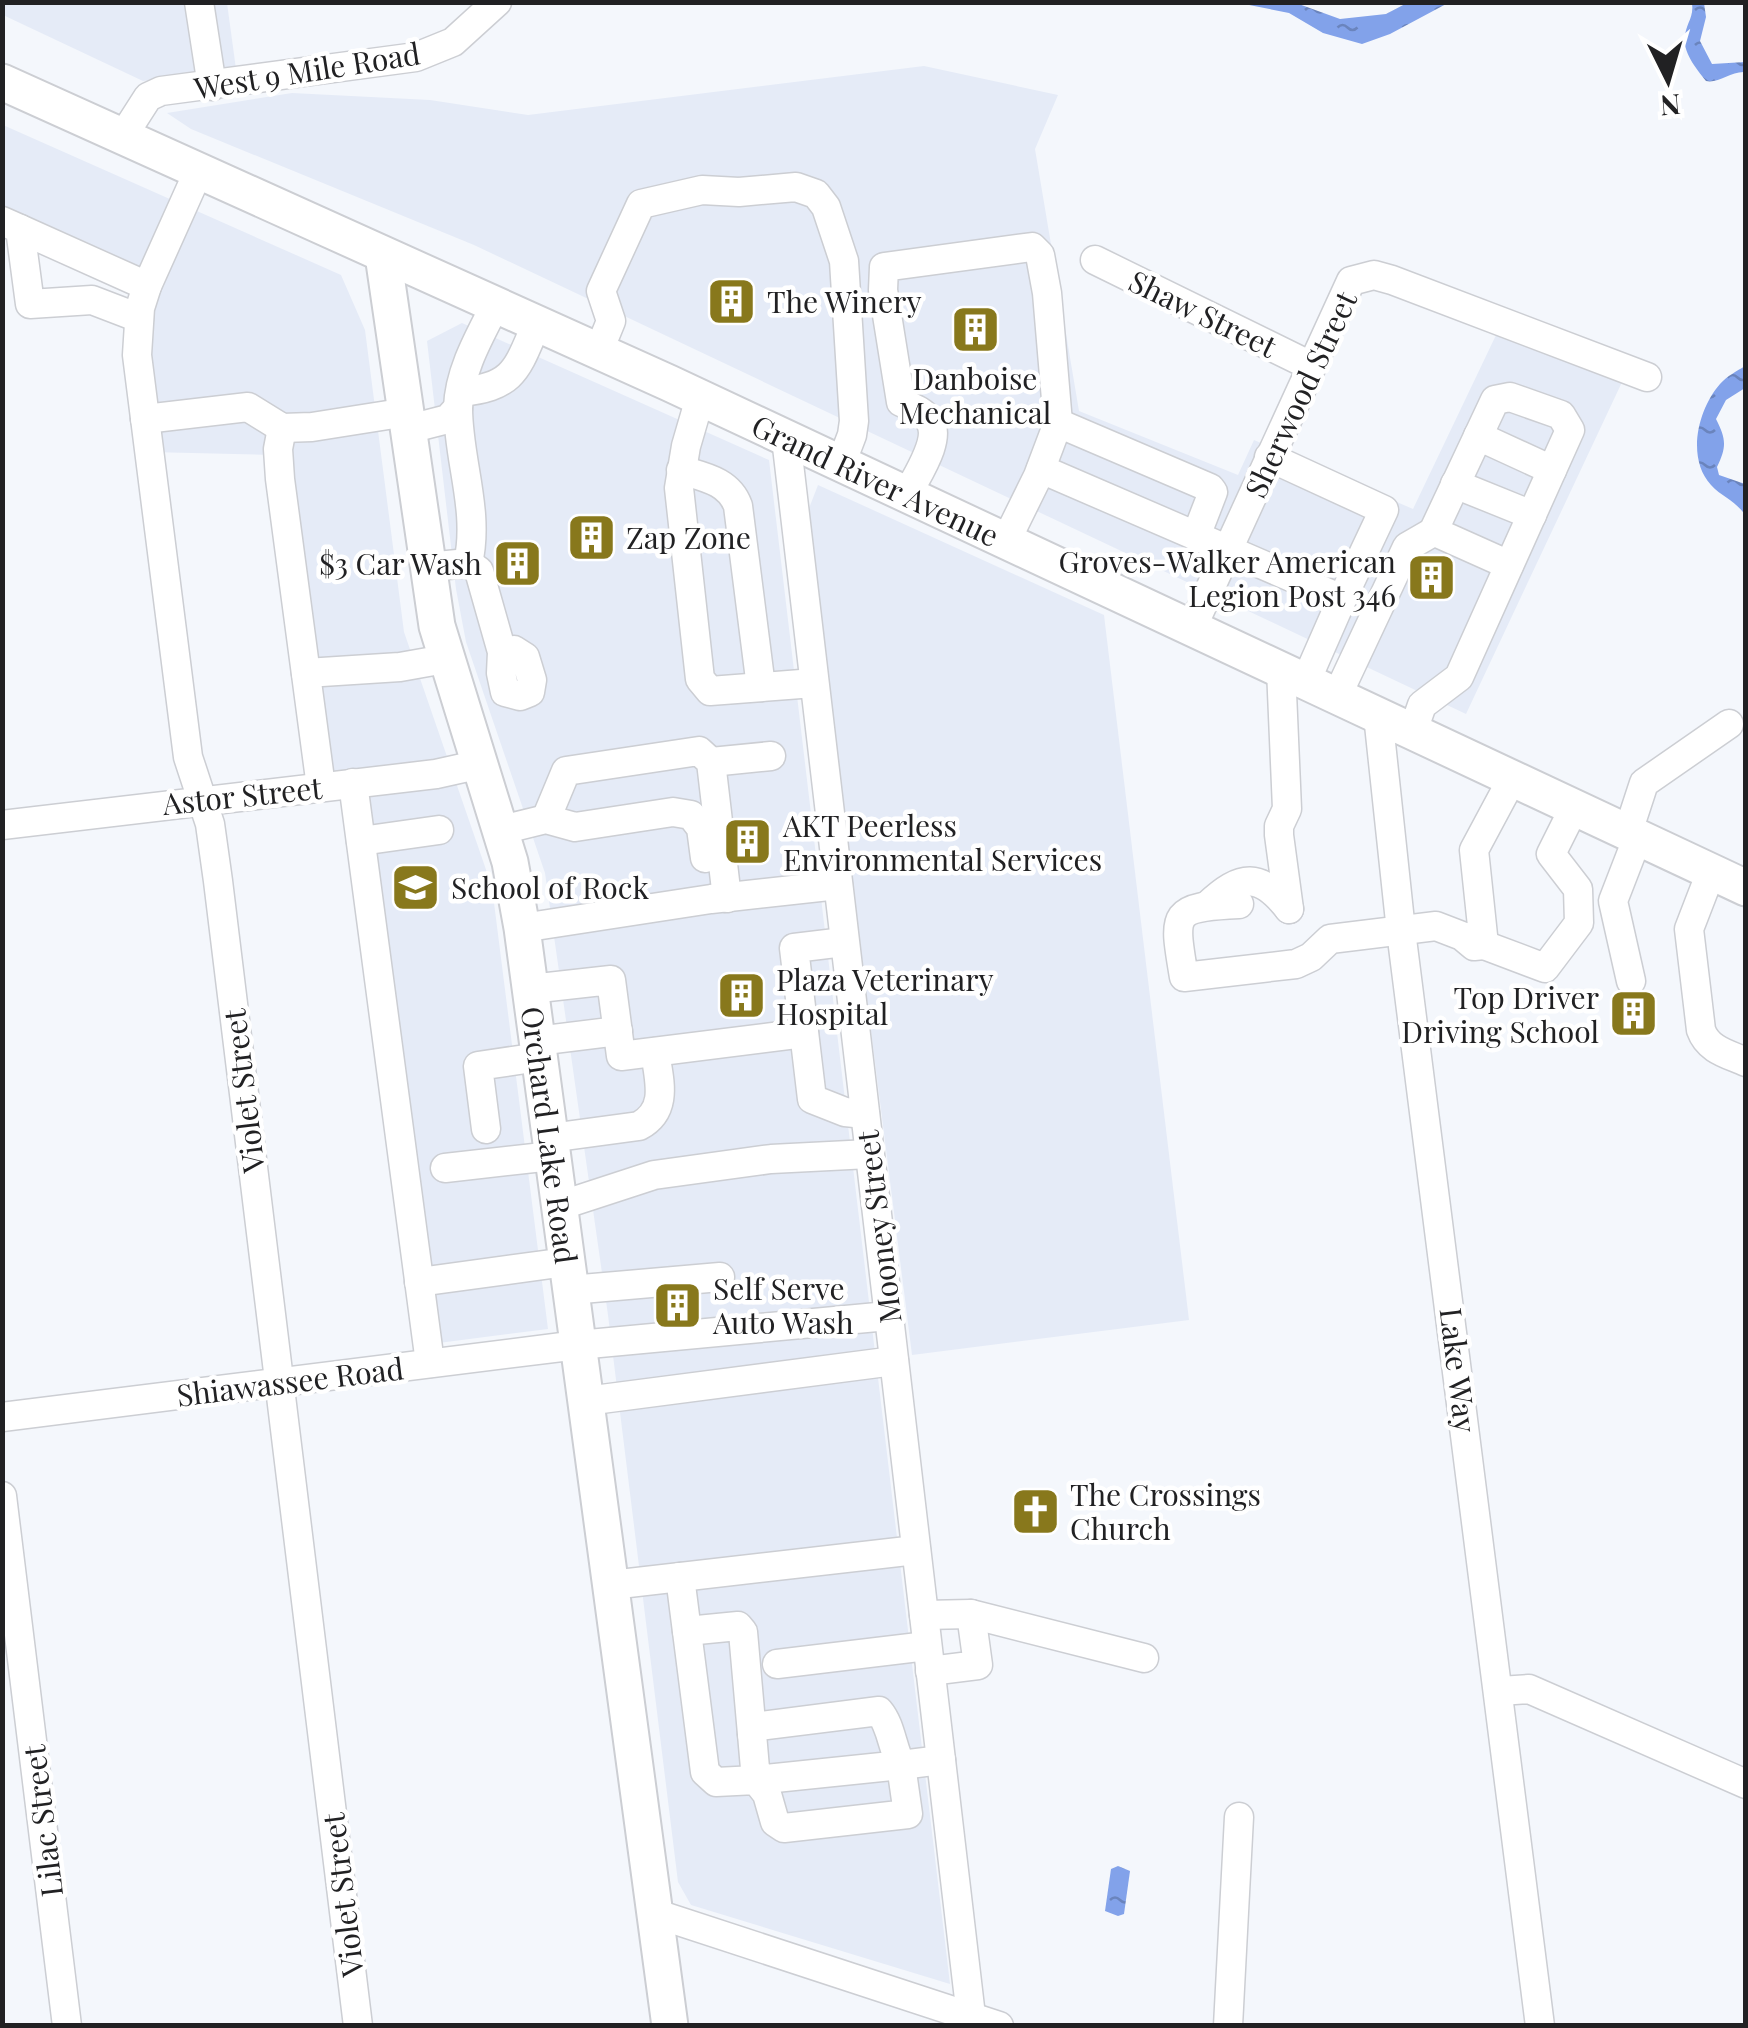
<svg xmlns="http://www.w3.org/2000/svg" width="1748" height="2028" viewBox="0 0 1748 2028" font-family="'Playfair Display',serif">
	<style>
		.built { fill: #e5ebf7 }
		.water { fill: url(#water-ripples) }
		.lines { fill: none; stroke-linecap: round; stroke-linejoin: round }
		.minor-casing { stroke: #ccced3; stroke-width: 31 }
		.major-casing { stroke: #ccced3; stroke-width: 39 }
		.minor { stroke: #fff; stroke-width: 28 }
		.major { stroke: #fff; stroke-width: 35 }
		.labels { text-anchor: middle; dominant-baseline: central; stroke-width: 9; stroke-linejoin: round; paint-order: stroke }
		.street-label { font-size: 30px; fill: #212123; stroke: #fff }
		.poi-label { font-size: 30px; fill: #212123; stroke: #fff; text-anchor: start }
	</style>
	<defs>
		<pattern id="water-ripples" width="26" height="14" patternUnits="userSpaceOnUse" patternTransform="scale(2.5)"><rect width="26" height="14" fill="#82a2ea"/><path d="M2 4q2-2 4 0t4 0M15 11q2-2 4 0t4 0" fill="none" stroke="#6a84bd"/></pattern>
	</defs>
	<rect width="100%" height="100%" fill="#f4f7fc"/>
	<g class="built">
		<polygon points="2,3 227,3 236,69 143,81 3,15"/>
		<polygon points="924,66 1058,95 1035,149 1079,411 1238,475 1254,440 1413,509 1497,333 1623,380 1466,714 474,245 191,129 167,113 292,93 430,100 528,115"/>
		<polygon points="3,125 341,275 365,330 404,632 492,887 548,1329 423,1345 353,784 312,788 272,455 149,452 147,286 3,221"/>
		<polygon points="462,323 769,460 950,1984 691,1905 678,1882 608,1315 545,873 466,642 456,589 427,341"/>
		<polygon points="818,485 1104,615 1189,1320 912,1355 806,516"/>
	</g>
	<g class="water">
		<polygon points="1239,3 1296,3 1340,19 1386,14 1407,3 1448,3 1390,34 1362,44 1323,33 1289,13"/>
		<path d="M1692,3H1704L1706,17L1700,41L1712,64L1745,62V72C1731,71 1718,84 1706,81C1696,68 1682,52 1685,35C1687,22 1694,17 1692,3Z"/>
		<path d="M1745,366V388L1726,400L1716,419C1726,439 1727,446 1717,467L1719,475L1745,484V515C1736,501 1722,497 1711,485C1686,458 1698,409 1720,384C1727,376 1737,371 1745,366Z"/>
		<polygon points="1118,1866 1130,1871 1124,1914 1118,1916 1105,1911 1111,1869"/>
	</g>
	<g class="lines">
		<defs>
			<g id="minor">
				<polyline points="199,2 212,86"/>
				<polyline points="123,136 148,97 161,91 416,57 453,42 497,2"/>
				<polyline points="199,170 147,286 140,308 137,355 188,757 210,824 218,881 358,2026"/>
				<polyline points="2,221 20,229 30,304 92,300 139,318"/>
				<polyline points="20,229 147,286"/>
				<polyline points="1095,260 1311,366"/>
				<polyline points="598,353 611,321 601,291 641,204 702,190 739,192 796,187 816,194 826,207 844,261 854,421 852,435 841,464"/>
				<path d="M461,392C514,387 517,369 536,325"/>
				<polyline points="700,398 686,446 679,488 700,679 710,691 814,683"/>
				<polyline points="145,419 248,407 282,428 312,427 407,412"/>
				<polyline points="1058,423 1210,488 1213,492 1196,536"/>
				<polyline points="282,428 278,449 280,479 321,787"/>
				<polyline points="409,429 448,419 458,408"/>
				<polyline points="1478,436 1552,470"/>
				<polyline points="786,438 971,2016"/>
				<polyline points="1269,457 1384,510 1342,599"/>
				<polyline points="1041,469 1342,599 1306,681"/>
				<path d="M681,470C704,477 729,481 738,506L761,687"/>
				<polyline points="1455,484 1532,515"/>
				<path d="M907,495C916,476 943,439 929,420C923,411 911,407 901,402L883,290L884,267L1032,247L1040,255L1047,293L1058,423L1038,476L1006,541"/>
				<polyline points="1433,531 1509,565"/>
				<path d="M468,563C480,511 458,460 458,408C459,372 479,337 495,306"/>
				<polyline points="427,567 468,563 479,571 502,652 501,673 505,692 520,696 530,692 532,680 525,657 514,650 502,652"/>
				<polyline points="1192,628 1351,281 1374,275 1392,280 1647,377"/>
				<polyline points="1281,669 1287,809 1279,826 1279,835 1289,909"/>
				<polyline points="306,673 400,667 445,659"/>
				<polyline points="1337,696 1407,547 1433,532 1495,400 1510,397 1561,415 1570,430 1459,677 1422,705 1413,731"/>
				<polyline points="1378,715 1401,931 1540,2026"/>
				<polyline points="711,762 771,756"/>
				<polyline points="353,783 430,1363"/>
				<polyline points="546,819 566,771 699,751 711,762 727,898"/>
				<polyline points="2,825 436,774 481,764"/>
				<polyline points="501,830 546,819 575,827 673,812 691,815 701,828 705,858"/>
				<polyline points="1627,835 1644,783 1729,724"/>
				<polyline points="361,841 439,830"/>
				<path d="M1711,872L1689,929L1701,1030C1708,1050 1728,1054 1746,1062"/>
				<path d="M1239,904C1171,907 1173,912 1184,977L1296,964L1311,957L1330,939L1436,926L1462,936L1474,946L1484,945L1474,850L1512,779"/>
				<path d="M1208,905C1241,874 1260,872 1289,909"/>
				<polyline points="522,928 711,899 838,885"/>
				<polyline points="844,942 794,948 812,1099 845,1112 865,1114"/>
				<polyline points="1484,945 1545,968 1579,923 1578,889 1551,854 1574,808"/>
				<polyline points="1631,981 1613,901 1637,839"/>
				<polyline points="530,989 611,980 621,1056 804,1033"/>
				<polyline points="537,1041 618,1031"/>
				<polyline points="486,1129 478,1066 539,1057"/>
				<path d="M550,1138L639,1126C669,1110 659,1080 655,1052"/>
				<polyline points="445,1168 552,1156"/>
				<polyline points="559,1206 654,1175 771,1159 869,1154"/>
				<polyline points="419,1282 566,1262"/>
				<polyline points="570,1290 720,1277"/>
				<polyline points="586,1401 894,1361"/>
				<polyline points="2,1417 578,1345 888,1316"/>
				<polyline points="2,1496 67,2026"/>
				<polyline points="680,1577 705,1772 716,1782 756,1780 767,1794 775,1822 784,1828 908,1814 901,1765 941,1760"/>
				<polyline points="611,1585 916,1550"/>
				<polyline points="924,1615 971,1614 1144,1658"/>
				<polyline points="687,1631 738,1626 743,1632 752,1734"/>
				<polyline points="777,1664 927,1646"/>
				<polyline points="930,1671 978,1665 971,1614"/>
				<polyline points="1500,1691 1529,1689 1746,1784"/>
				<path d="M879,1711C891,1725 892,1747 901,1765L756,1780L752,1734L760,1726Z"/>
				<polyline points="657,1914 999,2026"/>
				<polyline points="1228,2026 1239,1817"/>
			</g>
			<g id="major">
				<path id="s1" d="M2,82L669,383L1746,888"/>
				<path id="s2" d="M383,255L437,626L510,862L522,928L670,2026"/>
			</g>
		</defs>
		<use href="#minor" class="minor-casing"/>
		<use href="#major" class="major-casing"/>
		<use href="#minor" class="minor"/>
		<use href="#major" class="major"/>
	</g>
	<defs>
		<symbol id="building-square" viewBox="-11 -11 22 22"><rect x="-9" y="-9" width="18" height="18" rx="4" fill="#88781c" stroke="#fff"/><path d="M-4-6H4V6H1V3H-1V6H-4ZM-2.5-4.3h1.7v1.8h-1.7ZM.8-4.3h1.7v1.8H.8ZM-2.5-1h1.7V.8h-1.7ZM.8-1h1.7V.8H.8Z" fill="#fff"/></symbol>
		<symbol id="school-square" viewBox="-11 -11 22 22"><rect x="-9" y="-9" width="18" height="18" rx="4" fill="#88781c" stroke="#fff"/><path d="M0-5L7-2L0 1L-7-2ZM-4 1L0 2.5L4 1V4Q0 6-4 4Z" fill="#fff"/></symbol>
		<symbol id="church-square" viewBox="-11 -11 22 22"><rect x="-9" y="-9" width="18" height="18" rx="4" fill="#88781c" stroke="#fff"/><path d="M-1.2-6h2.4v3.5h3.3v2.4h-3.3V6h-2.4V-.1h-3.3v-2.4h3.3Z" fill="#fff"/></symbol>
	</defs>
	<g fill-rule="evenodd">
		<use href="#building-square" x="704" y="274" width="55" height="55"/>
		<use href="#building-square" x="948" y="302" width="55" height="55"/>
		<use href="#building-square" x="564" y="510" width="55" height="55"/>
		<use href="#building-square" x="490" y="536" width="55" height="55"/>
		<use href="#building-square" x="1404" y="550" width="55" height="55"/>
		<use href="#building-square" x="720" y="814" width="55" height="55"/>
		<use href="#school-square" x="388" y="860" width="55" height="55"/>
		<use href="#building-square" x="714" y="968" width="55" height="55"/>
		<use href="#building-square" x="1606" y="986" width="55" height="55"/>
		<use href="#building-square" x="650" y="1278" width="55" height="55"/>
		<use href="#church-square" x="1008" y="1484" width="55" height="55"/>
	</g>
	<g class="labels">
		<g class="street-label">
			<text transform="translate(307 70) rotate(-9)">West 9 Mile Road</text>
			<text transform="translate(1203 313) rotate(26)">Shaw Street</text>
			<text transform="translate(1300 394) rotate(-65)">Sherwood Street</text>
			<text stroke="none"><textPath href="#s1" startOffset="960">Grand River Avenue</textPath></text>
			<text transform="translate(242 795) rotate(-6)">Astor Street</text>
			<text transform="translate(243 1091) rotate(-97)">Violet Street</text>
			<text stroke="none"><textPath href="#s2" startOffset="898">Orchard Lake Road</textPath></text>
			<text transform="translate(878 1227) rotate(-97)">Mooney Street</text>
			<text transform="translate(1459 1370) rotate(83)">Lake Way</text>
			<text transform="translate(290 1381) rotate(-7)">Shiawassee Road</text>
			<text transform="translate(42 1821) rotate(-97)">Lilac Street</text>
			<text transform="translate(342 1895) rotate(-97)">Violet Street</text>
		</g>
		<g class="poi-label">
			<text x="767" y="301">The Winery</text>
			<text x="975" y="378" text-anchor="middle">Danboise<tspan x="975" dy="34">Mechanical</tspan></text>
			<text x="626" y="537">Zap Zone</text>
			<text x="1396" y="561" text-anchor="end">Groves-Walker American<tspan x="1396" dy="34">Legion Post 346</tspan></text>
			<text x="482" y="563" text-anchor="end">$3 Car Wash</text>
			<text x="783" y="825">AKT Peerless<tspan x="783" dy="34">Environmental Services</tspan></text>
			<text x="451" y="887">School of Rock</text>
			<text x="776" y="979">Plaza Veterinary<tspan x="776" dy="34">Hospital</tspan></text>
			<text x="1599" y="997" text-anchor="end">Top Driver<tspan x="1599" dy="34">Driving School</tspan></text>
			<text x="713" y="1288">Self Serve<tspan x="713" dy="34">Auto Wash</tspan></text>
			<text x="1070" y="1494">The Crossings<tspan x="1070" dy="34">Church</tspan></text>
		</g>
	</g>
	<rect width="1748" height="2028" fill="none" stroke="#212123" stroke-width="10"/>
	<g transform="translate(1668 80) rotate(175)" stroke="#ffffff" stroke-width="8" paint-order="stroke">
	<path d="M0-8L18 38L0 25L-18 38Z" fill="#212123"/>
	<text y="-15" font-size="28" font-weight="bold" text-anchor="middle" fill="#212123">N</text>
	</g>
</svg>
